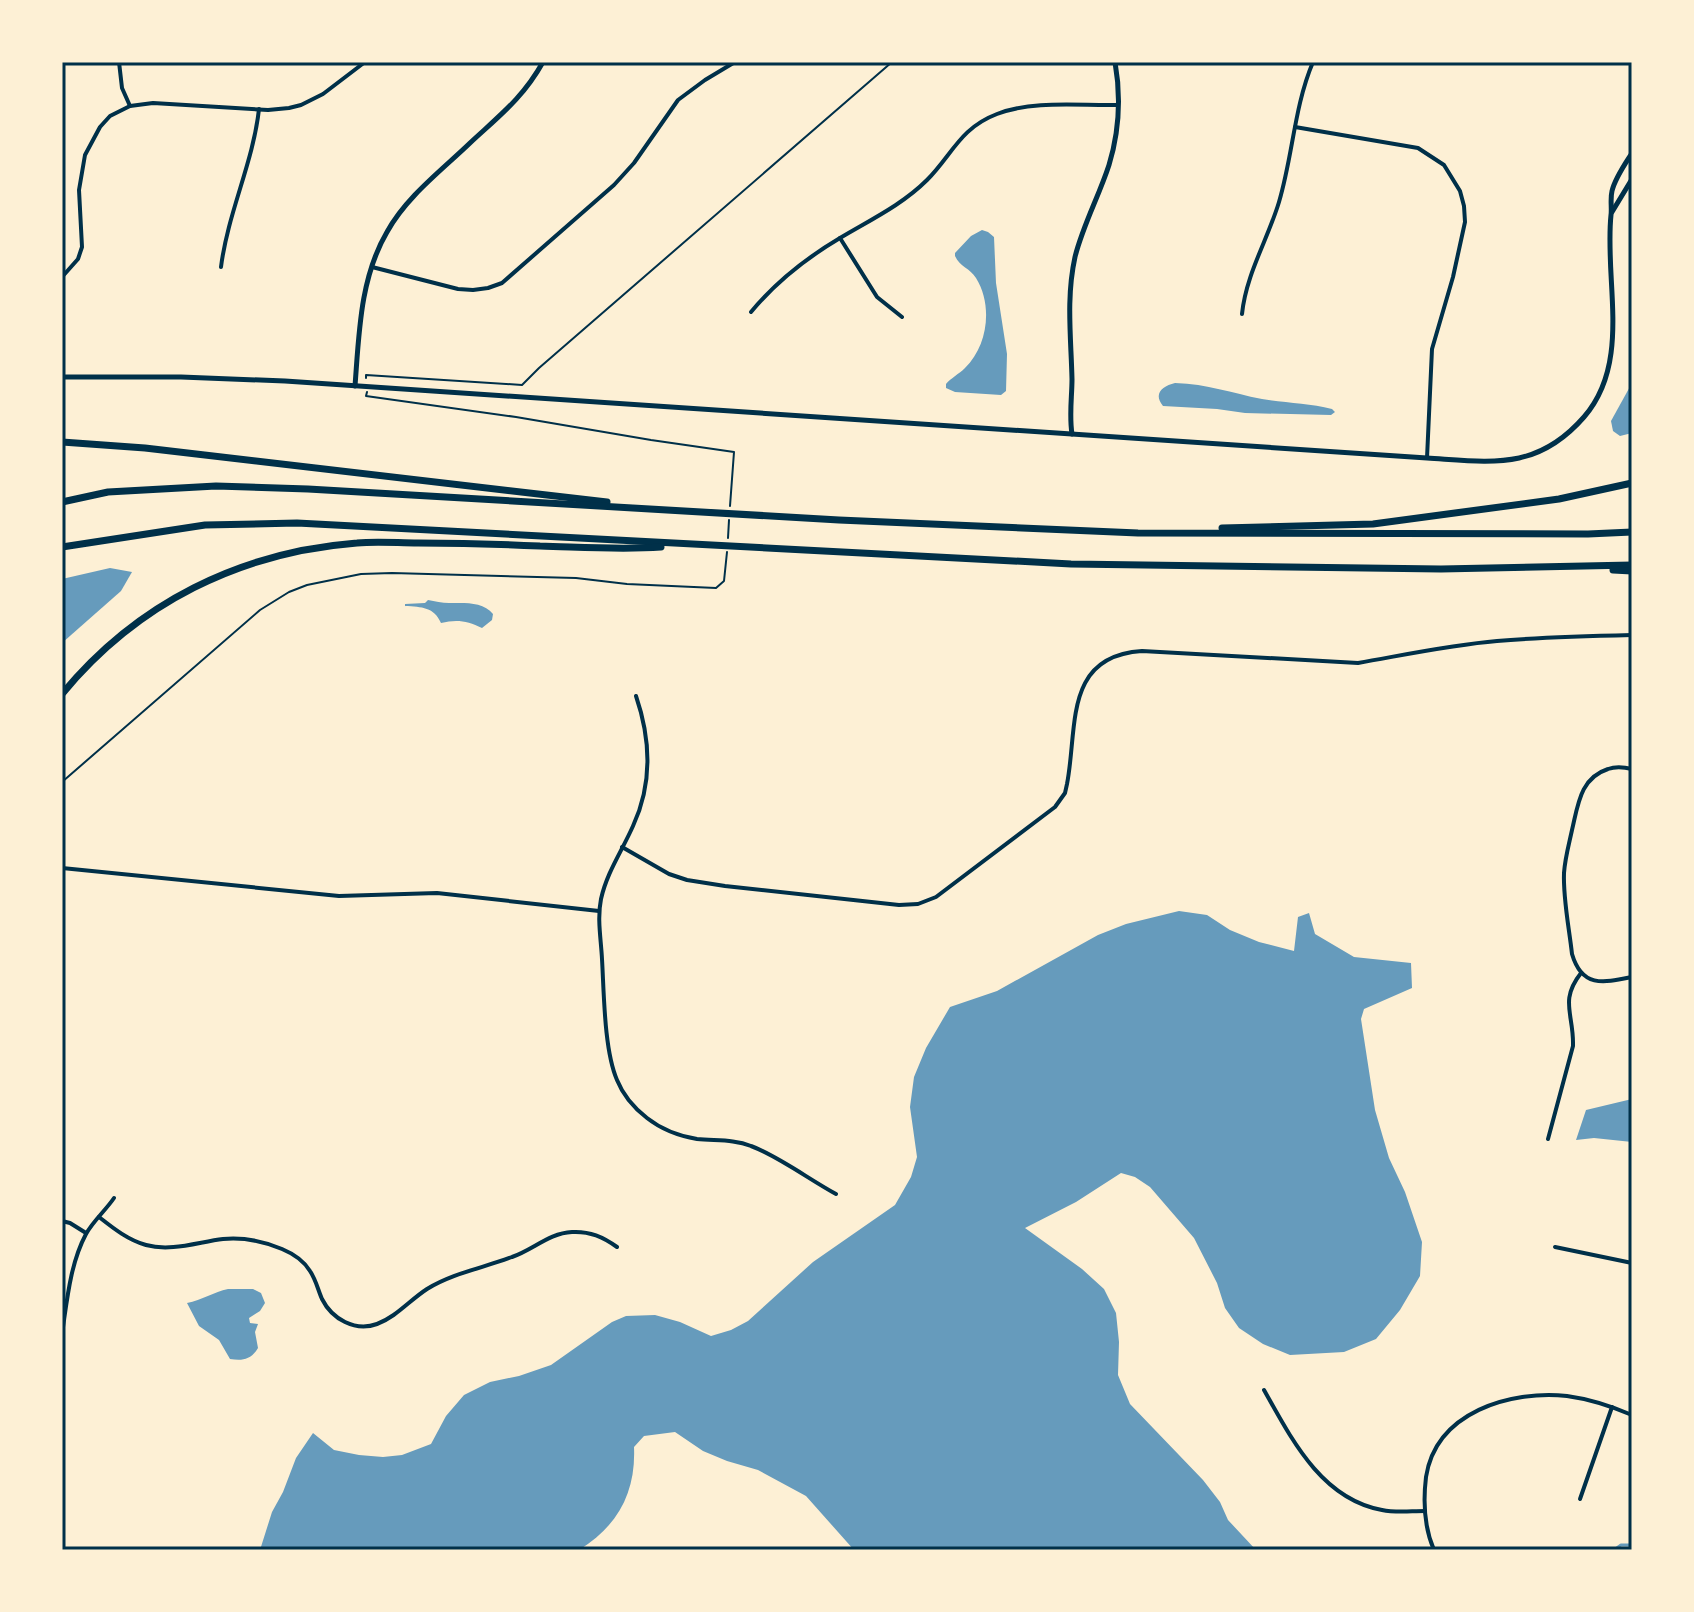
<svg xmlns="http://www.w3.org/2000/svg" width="1694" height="1612" viewBox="0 0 1694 1612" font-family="Poppins,sans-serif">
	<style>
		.water { fill: #669bbc }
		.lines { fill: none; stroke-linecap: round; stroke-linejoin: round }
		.stream { stroke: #669bbc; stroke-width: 3 }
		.path { stroke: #003049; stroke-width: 2 }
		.minor { stroke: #003049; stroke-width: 4 }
		.tertiary { stroke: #003049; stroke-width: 5 }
		.motorway { stroke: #003049; stroke-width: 7 }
		.neatline { fill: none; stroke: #003049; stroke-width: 3 }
	</style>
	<rect width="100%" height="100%" fill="#fdf0d5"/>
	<g class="water">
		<path d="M982,230L988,232L994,237L996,283L1007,354L1006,391L1001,395L955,392L946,388V384C951,378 959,374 965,368C988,346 993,305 976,278C970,268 960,267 955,256V253L971,236Z"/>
		<path d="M1175,383C1208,384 1231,393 1262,399C1286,403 1309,403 1332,409L1335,412L1331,415L1245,413L1217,409L1163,406C1153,394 1162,386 1175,383Z"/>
		<polygon points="1632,383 1632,433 1620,436 1613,431 1611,421"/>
		<polygon points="110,568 132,572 121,591 62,643 62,579"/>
		<path d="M428,600C435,601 442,603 449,603C463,603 483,601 493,614L492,620L482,628C468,621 457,619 441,623C434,607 422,607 405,606V604L425,603Z"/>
		<path d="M1179,911L1207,915L1230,930L1259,942L1294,951L1298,917L1309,913L1315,934L1354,957L1411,963L1412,988L1364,1009L1361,1019L1375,1110L1389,1158L1405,1192L1422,1242L1420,1276L1400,1310L1376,1339L1344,1352L1290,1355L1263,1344L1239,1328L1225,1308L1217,1283L1194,1238L1150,1187L1135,1177L1121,1173L1076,1202L1025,1228L1082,1269L1104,1289L1116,1313L1119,1342L1118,1375L1130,1404L1203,1480L1220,1502L1228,1520L1256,1550H854L806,1496L758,1470L727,1461L703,1451L675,1432L644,1436L634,1447C636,1492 618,1526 579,1550H260L272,1512L283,1492L296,1458L313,1433L334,1450L359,1455L383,1457L402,1455L431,1444L446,1416L464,1395L490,1382L519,1376L551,1365L612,1322L626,1316L655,1315L680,1322L711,1336L731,1330L748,1321L813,1262L895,1205L911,1177L917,1157L910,1107L914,1077L926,1048L950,1007L997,991L1098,935L1126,924Z"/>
		<polygon points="1632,1099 1632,1142 1594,1138 1576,1140 1586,1110"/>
		<path d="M228,1289H253L261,1293L265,1303L260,1311L249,1318L250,1323L258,1324L255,1332L258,1348C251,1360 242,1361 230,1359L219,1340L199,1326L187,1303C202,1300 214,1292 228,1289Z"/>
	</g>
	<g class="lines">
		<polyline class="stream" points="1614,1550 1621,1545 1632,1545"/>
		<g class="path">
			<polyline points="366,378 366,375 522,385 539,368 892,62"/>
			<polyline points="367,392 366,396 516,417 651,440 734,452 730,506"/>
			<polyline points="728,538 729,520"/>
			<polyline points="62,782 260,610 289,592 307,585 361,574 392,573 576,578 627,584 716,588 724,581 727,552"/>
		</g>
		<g class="minor">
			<polyline points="119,62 122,88 130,106"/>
			<polyline points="1295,127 1418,148 1444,165 1460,191 1464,206 1465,222 1453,277 1432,349 1427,458"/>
			<polyline points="840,238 877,297 902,317"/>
			<path d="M221,267C228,212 253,163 259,109"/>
			<polyline points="372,267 458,289 473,290 488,288 502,283 614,185 634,163 678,100 705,80 735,62"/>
			<polyline points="62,277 78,259 82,247 79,190 85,155 100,127 110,116 130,106 153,103 268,110 289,108 301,105 323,94 365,62"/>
			<path d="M751,312C775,283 808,257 840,238C870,220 902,205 927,180C952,155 960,128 997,114C1033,100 1080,106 1118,105"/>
			<path d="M1242,314C1246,274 1268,239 1279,202C1293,155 1294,107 1313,62"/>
			<path d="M636,696C651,740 653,783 633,826C622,851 607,872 601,899C597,919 601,939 602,959C604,992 604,1050 617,1080C623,1095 634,1108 647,1118C661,1129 679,1136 697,1139C715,1141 734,1139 751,1146C778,1156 810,1180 836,1194"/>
			<path d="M1632,769C1624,767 1616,766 1608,769C1580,778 1578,805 1572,830C1569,844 1565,858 1564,873C1563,899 1569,927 1572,954C1582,988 1603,983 1632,977"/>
			<path d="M622,847L669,874L687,880L725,886L899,905L918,904L936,897L1055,807L1065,793L1067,784C1078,728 1063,656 1142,651L1358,663C1404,655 1450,645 1497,641C1542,637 1587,636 1632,635"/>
			<polyline points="62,868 339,896 437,893 599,911"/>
			<path d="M1548,1139L1573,1046C1574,1014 1559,1001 1581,973"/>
			<path d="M99,1217C113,1228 128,1240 146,1245C171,1252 198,1242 223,1239C244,1237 263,1241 282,1249C294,1254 304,1261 310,1271C316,1280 318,1290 322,1299C332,1319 355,1332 377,1324C396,1317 410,1300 427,1289C453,1273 483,1268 512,1257C533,1250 549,1233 572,1232C590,1231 603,1237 617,1247"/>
			<polyline points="62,1221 70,1223 86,1233"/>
			<polyline points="1555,1247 1632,1263"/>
			<path d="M62,1334C67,1301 70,1264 86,1234C93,1221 106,1210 114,1198"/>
			<path d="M1264,1390C1291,1438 1321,1499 1382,1510C1396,1513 1410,1511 1425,1511"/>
			<polyline points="1580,1499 1612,1407"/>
			<path d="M1434,1550C1424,1527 1423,1502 1426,1477C1436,1412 1510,1390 1567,1396C1589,1399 1611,1406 1632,1415"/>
		</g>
		<g class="tertiary">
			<polyline points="1612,212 1632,179"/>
			<path d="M62,377H181L285,381L1427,458C1492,462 1537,471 1584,417C1632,362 1604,281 1611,215C1612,208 1610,199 1612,191C1615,178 1625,164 1632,153"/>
			<path d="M355,386C359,334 360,278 387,232C406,197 442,170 470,143C499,116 523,98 543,62"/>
			<path d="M1072,434C1069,415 1072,397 1072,379C1071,337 1066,298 1075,257C1083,225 1099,196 1109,165C1119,132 1121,96 1115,62"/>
		</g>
		<g class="motorway">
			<polyline points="62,442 145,448 607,502"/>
			<polyline points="62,502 108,492 216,486 308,489 839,520 1138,533 1588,534 1632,532"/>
			<polyline points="1222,528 1373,524 1559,499 1632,483"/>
			<polyline points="62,547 205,525 297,523 1071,564 1441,569 1632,565"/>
			<polyline points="1613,570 1632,571"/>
			<path d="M62,694C137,603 240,552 357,543C377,541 398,543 418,543C458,543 499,544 540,546C580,547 621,550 661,547"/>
		</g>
	</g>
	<rect width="1694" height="1612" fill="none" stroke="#fdf0d5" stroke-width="128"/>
	<rect x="64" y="64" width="1566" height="1484" class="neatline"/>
</svg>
